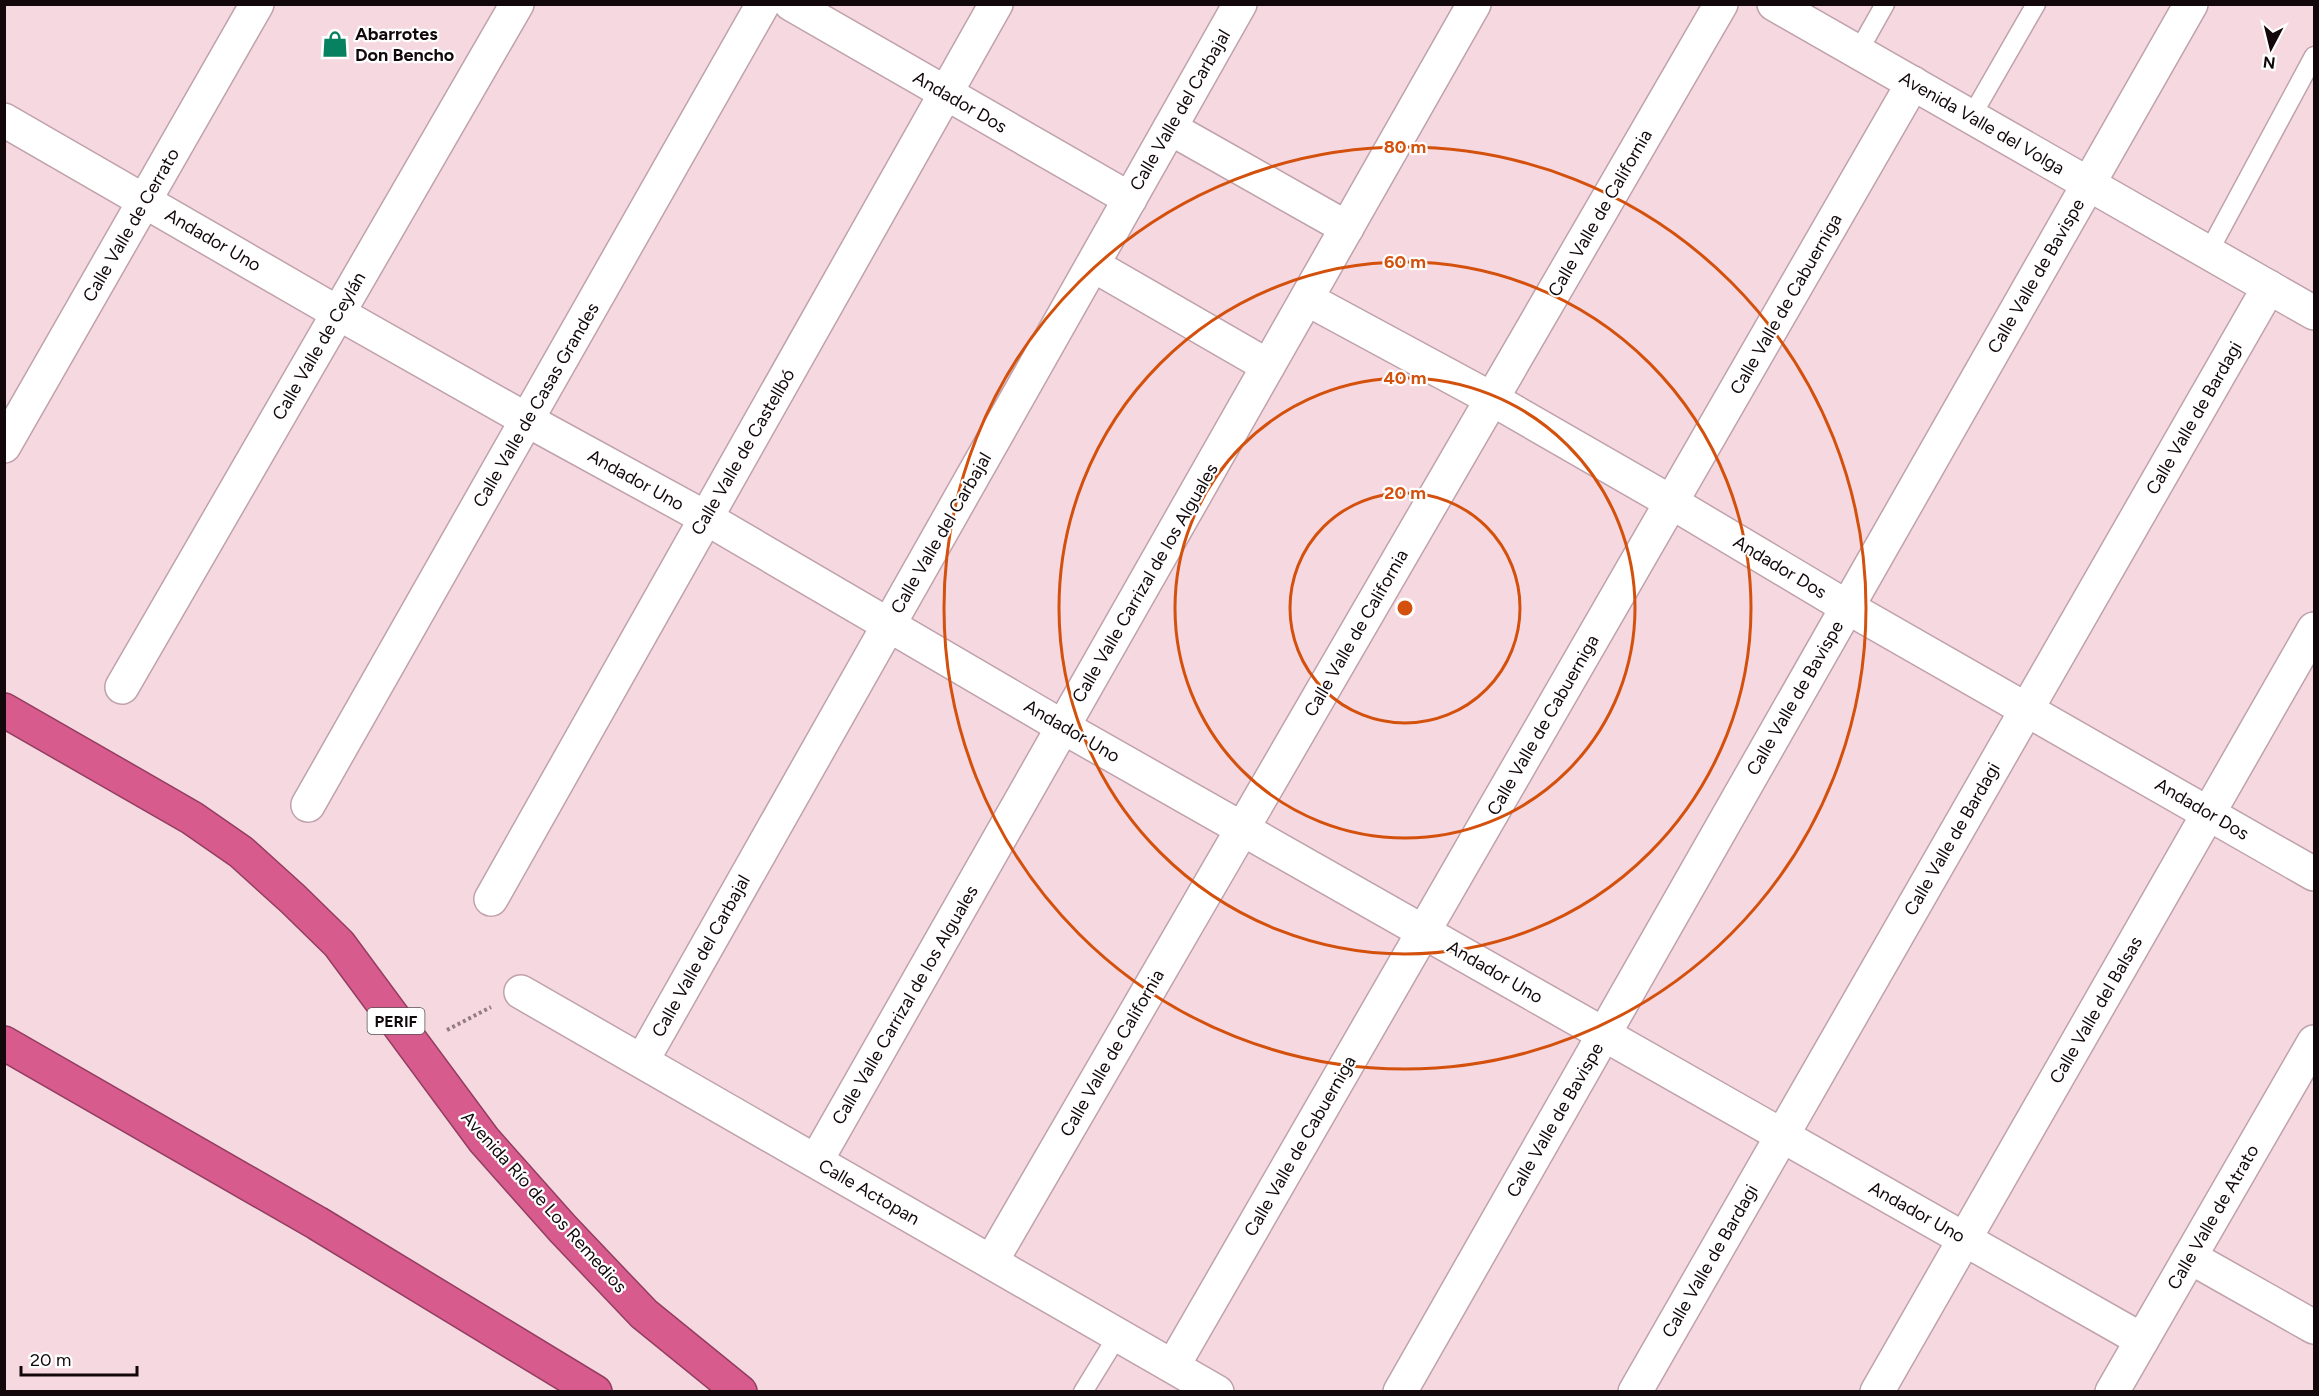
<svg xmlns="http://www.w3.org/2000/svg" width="2319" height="1396" viewBox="0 0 2319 1396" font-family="Figtree,sans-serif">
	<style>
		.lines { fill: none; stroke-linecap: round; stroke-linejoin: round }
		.lane-casing { stroke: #bfa2ab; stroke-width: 21 }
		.street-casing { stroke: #bfa2ab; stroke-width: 36 }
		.secondary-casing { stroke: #bfa2ab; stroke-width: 36 }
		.highway-casing { stroke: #933e60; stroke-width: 36 }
		.path { stroke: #947e85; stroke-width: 4; stroke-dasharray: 3 3; stroke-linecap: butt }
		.lane { stroke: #fff; stroke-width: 18 }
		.street { stroke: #fff; stroke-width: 33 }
		.secondary { stroke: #fff; stroke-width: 33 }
		.highway { stroke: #d85b8d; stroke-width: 33 }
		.ring { fill: none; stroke: #d3510c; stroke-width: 3 }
		.labels { text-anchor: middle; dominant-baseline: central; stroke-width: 4.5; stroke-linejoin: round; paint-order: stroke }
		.shield { fill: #fff; stroke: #595254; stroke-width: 1.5 }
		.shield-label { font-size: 16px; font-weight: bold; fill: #12080b }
		.poi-label { font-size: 18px; font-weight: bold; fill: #12080b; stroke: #fff; text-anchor: start }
		.street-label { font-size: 18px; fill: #12080b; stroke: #fff }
		.centre { fill: #d3510c; stroke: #fff; stroke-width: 3 }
		.ring-label { font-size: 18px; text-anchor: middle; font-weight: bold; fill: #d3510c; stroke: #fff; stroke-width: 4.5; stroke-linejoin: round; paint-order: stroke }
	</style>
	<rect width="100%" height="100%" fill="#f6d8e1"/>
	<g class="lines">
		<defs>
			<g id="lane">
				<polyline points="1858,52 1885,4"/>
				<polyline points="1971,117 2036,4"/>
				<polyline points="2208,253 2314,56"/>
				<polyline points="1083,1392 1118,1335"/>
			</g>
			<g id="street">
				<polyline points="791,4 1130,199"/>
				<polyline points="1774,4 2314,313"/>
				<polyline points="4,120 338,313 527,420 706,518 1063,727 2142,1340"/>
				<polyline points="1170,128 1347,228"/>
				<polyline points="1093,265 1268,366"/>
				<polyline points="1307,299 1492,399 1671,502 1847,607 2314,874"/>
				<polyline points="122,687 517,4"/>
				<polyline points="308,805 763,4"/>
				<polyline points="491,899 996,4"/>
				<polyline points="521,992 1217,1392"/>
				<polyline points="642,1061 1240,4"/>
				<polyline points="816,1161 1474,4"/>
				<polyline points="2190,1257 2314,1327"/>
				<polyline points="991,1262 1721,4"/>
				<polyline points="1173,1366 1913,83"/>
				<polyline points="1400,1392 2191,4"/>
				<polyline points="1635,1392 2269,287"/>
				<polyline points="1877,1392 2314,629"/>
				<polyline points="2112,1392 2314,1042"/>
			</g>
			<polyline id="secondary" points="4,446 257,4"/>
			<g id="highway">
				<polyline points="4,710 192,818 241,852 293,899 339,944 484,1140 563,1229 644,1314 740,1392"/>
				<polyline points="4,1043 317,1223 595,1392"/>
			</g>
		</defs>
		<use href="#lane" class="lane-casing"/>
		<use href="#street" class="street-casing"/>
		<use href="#secondary" class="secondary-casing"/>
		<use href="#highway" class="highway-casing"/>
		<polyline class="path" points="447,1030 491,1007"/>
		<use href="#lane" class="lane"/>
		<use href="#street" class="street"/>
		<use href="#secondary" class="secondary"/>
		<use href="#highway" class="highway"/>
	</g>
	<g class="ring">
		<circle cx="1405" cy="608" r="115"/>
		<circle cx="1405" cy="608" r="230"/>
		<circle cx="1405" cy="608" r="346"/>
		<circle cx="1405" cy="608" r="461"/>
	</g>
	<defs>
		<symbol id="shop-bare" viewBox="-9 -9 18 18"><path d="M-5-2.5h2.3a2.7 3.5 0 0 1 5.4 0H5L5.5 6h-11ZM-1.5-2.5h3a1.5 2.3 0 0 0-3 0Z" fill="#088160" stroke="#fff" stroke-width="2.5" paint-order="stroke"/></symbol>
	</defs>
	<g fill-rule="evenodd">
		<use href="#shop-bare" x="316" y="25" width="38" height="38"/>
	</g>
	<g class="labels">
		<rect class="shield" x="367.5" y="1008" width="57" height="26" rx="4.5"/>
		<g class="shield-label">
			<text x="396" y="1021">PERIF</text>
		</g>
		<g class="poi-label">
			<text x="355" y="34">Abarrotes<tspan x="355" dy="21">Don Bencho</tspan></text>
		</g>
		<g class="street-label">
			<text transform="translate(960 102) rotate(30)">Andador Dos</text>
			<text transform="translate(1180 110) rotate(-60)">Calle Valle del Carbajal</text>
			<text transform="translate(1982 123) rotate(30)">Avenida Valle del Volga</text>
			<text transform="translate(1600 213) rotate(-60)">Calle Valle de California</text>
			<text transform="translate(131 225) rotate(-60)">Calle Valle de Cerrato</text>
			<text transform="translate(213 240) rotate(30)">Andador Uno</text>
			<text transform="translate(2036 276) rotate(-60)">Calle Valle de Bavispe</text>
			<text transform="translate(1786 304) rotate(-60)">Calle Valle de Cabuerniga</text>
			<text transform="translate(319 346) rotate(-60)">Calle Valle de Ceylán</text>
			<text transform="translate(536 405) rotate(-60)">Calle Valle de Casas Grandes</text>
			<text transform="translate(2194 418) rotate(-60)">Calle Valle de Bardagi</text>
			<text transform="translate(743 452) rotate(-60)">Calle Valle de Castellbó</text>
			<text transform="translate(636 480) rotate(29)">Andador Uno</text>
			<text transform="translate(941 533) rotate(-60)">Calle Valle del Carbajal</text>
			<text transform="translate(1780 567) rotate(31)">Andador Dos</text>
			<text transform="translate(1145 583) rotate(-60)">Calle Valle Carrizal de los Alguales</text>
			<text transform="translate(1356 633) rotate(-60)">Calle Valle de California</text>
			<text transform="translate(1795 698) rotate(-60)">Calle Valle de Bavispe</text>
			<text transform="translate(1543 725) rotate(-60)">Calle Valle de Cabuerniga</text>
			<text transform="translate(1072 731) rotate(30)">Andador Uno</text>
			<text transform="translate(2202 809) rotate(30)">Andador Dos</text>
			<text transform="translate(1952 839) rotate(-60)">Calle Valle de Bardagi</text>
			<text transform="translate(701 956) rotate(-61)">Calle Valle del Carbajal</text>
			<text transform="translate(1495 972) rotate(30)">Andador Uno</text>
			<text transform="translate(905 1005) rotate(-60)">Calle Valle Carrizal de los Alguales</text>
			<text transform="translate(2096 1010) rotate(-60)">Calle Valle del Balsas</text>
			<text transform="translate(1112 1053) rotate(-60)">Calle Valle de California</text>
			<text transform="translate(1555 1120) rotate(-60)">Calle Valle de Bavispe</text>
			<text transform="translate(1300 1146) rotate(-60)">Calle Valle de Cabuerniga</text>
			<text transform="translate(869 1192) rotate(30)">Calle Actopan</text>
			<text transform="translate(544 1202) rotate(48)">Avenida Río de Los Remedios</text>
			<text transform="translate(1917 1212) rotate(29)">Andador Uno</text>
			<text transform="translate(2213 1217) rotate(-60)">Calle Valle de Atrato</text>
			<text transform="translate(1710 1261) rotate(-60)">Calle Valle de Bardagi</text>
		</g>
	</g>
	<circle cx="1405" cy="608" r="9" class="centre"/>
	<g class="ring-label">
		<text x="1405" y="153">80 m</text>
		<text x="1405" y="268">60 m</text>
		<text x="1405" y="384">40 m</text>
		<text x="1405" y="499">20 m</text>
	</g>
	<rect width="2319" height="1396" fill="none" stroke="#12080b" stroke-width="12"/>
	<g transform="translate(2271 48) rotate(187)" stroke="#ffffff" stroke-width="4.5" paint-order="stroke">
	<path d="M0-4.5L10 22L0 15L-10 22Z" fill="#12080b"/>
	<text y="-9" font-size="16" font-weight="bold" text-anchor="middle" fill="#12080b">N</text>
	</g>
	<path d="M21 1366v9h116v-9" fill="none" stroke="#12080b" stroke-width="3"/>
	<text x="30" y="1366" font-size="18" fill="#12080b" stroke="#ffffff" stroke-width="4.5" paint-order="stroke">20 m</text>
</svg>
